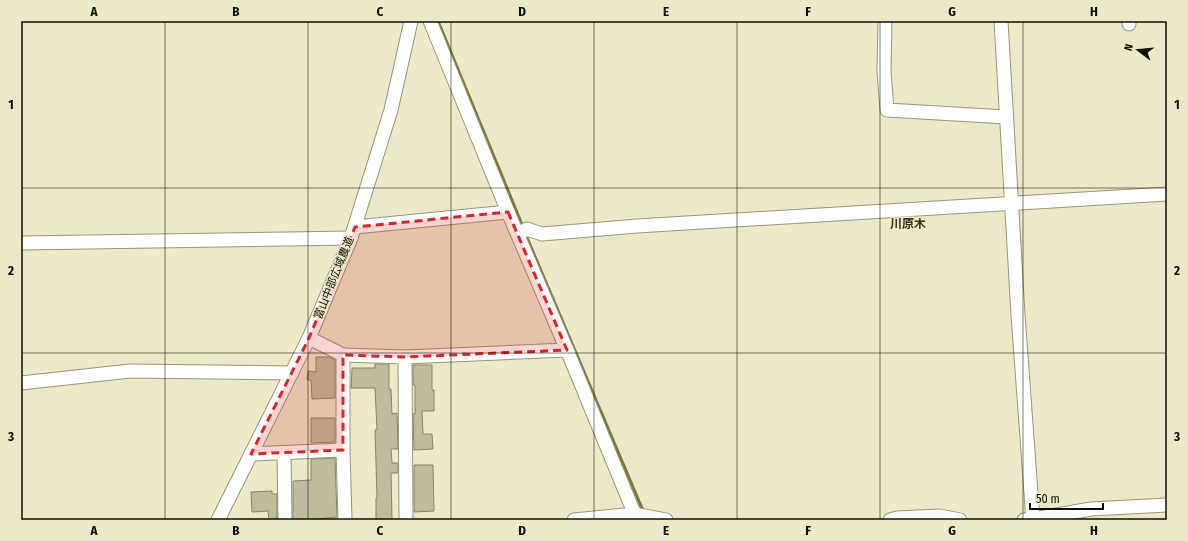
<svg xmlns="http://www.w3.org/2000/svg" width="1188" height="541" viewBox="0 0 1188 541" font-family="'Fira Sans Condensed','Noto Sans JP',sans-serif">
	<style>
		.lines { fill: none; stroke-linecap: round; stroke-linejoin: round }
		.stream { stroke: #7e7536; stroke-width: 3 }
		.building { fill: #bfbb9e; stroke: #878367 }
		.minor-casing { stroke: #989578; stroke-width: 15 }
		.minor { stroke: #fff; stroke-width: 13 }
		.marked { fill: #d62828; fill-opacity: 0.2; stroke: #d62828; stroke-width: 3; stroke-dasharray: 8 5; stroke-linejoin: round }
		.grid { fill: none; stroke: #0f0e04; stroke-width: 1; stroke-opacity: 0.55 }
		.labels { text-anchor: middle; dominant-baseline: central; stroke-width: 3; stroke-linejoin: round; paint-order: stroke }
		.street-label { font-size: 11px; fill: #0f0e04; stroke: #ece8c9 }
		.neighbourhood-label { font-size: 12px; font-weight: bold; fill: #363319; stroke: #ece8c9 }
		.neatline { fill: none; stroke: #0f0e04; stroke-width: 1.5 }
		.grid-label { font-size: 13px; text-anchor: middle; font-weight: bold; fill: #0f0e04 }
	</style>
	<rect width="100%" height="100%" fill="#ece8c9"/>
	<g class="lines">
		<g class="stream">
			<polyline points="438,21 523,227"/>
			<polyline points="525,233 644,513"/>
		</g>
	</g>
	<g class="building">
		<polygon points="316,357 329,357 335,360 335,398 312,399 311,380 307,380 308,371 316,372"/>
		<polygon points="375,364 389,364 389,389 391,389 392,414 397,413 398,449 391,449 392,463 398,463 398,473 391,473 392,520 376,520 376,498 377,497 375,430 377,430 375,388 351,388 352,368 375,368"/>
		<polygon points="413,365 432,365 432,390 434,390 434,411 422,411 423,434 432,434 433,449 414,450 413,414 415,414 415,385 413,385"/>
		<polygon points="311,418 335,418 335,442 311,443"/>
		<polygon points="335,458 337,517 306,520 293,520 293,481 311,480 311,459"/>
		<polygon points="414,465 433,465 434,511 414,512"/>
		<polygon points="272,491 272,494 277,494 277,520 269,520 268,511 252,512 251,492"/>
	</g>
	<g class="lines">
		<defs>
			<g id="minor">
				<polyline points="430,21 508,212 567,350 637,520"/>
				<polyline points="885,21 884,71 887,110 1006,117"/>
				<polyline points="1001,21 1018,315 1033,520"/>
				<polyline points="1129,24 1129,21"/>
				<polyline points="355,227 508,212"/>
				<polyline points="518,234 527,229 542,234 637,226 1167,194"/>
				<polyline points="21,243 351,238"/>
				<polyline points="309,338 343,355 343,450 345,520"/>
				<polyline points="343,355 405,357 406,520"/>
				<polyline points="405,357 567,350"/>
				<polyline points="21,383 130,371 292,373"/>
				<polyline points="284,453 285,520"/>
				<polyline points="251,454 343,450"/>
				<polyline points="218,520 309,338 351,238 391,110 411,21"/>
				<polyline points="574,520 634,514 666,520"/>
				<polyline points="890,520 897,518 939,516 960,520"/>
				<polyline points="1024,520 1033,519 1091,509 1167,505"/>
			</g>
		</defs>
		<use href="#minor" class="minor-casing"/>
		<use href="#minor" class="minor"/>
	</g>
	<path class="marked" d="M508,212L567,350L405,357L343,355V450L251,454L309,338L355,227Z"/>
	<path class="grid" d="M165,21V520M308,21V520M451,21V520M594,21V520M737,21V520M880,21V520M1023,21V520M21,188H1167M21,353H1167"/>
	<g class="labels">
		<g class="street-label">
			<text transform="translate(334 278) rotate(-68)">富山中部広域農道</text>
		</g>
		<g class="neighbourhood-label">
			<text x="908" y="224">川原木</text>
		</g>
	</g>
	<rect width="1188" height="541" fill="none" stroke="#ece8c9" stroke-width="44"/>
	<g transform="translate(1138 50) rotate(286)" stroke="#ece8c9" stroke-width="3" paint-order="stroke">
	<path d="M0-3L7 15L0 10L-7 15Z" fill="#0f0e04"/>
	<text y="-6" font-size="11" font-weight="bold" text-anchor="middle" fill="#0f0e04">N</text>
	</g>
	<path d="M1030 503v6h73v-6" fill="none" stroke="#0f0e04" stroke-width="2"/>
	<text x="1036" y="503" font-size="12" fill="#0f0e04" stroke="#ece8c9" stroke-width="3" paint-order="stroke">50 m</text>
	<rect x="22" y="22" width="1144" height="497" class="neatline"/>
	<g class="grid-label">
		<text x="94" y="16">A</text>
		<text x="236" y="16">B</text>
		<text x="380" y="16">C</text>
		<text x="522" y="16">D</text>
		<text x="666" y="16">E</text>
		<text x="808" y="16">F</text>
		<text x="952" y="16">G</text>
		<text x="1094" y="16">H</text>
		<text x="11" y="109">1</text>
		<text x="1177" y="109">1</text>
		<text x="11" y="275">2</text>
		<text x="1177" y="275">2</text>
		<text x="11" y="441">3</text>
		<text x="1177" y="441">3</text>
		<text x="94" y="535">A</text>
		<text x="236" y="535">B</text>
		<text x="380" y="535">C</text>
		<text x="522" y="535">D</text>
		<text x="666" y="535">E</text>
		<text x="808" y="535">F</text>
		<text x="952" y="535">G</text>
		<text x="1094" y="535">H</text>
	</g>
</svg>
